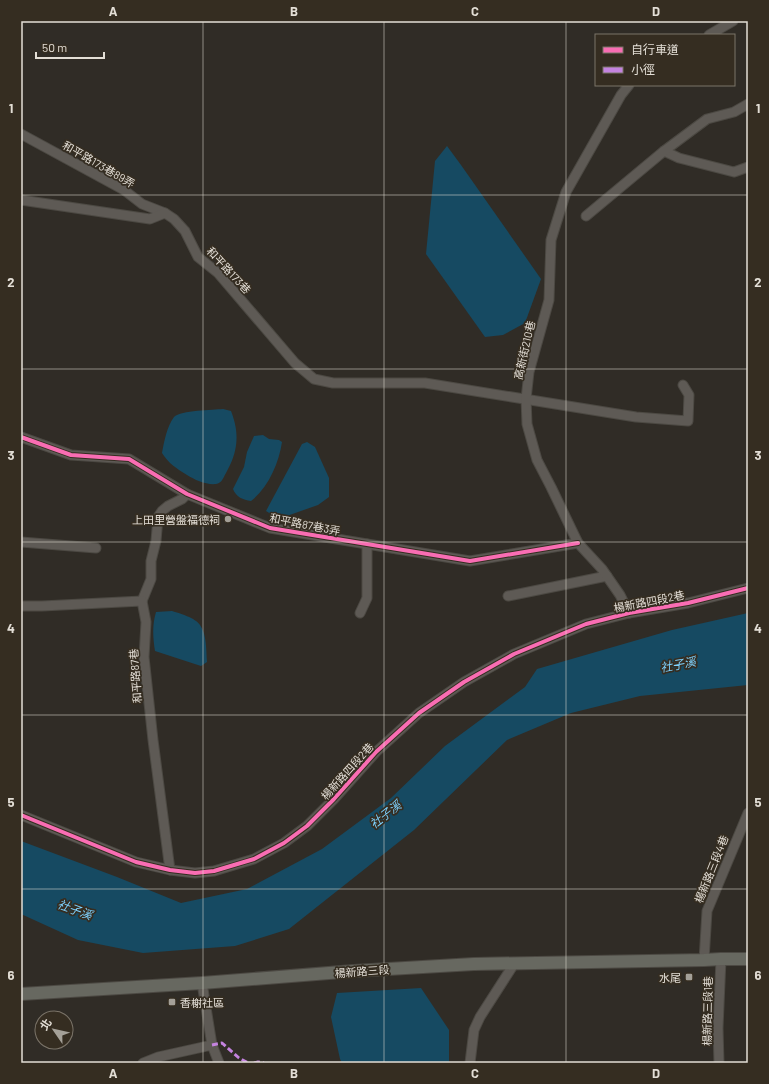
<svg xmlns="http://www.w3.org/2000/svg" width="769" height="1084" viewBox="0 0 769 1084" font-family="Barlow,'Noto Sans TC',sans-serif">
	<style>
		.water { fill: #164a62 }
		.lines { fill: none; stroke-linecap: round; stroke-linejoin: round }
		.minor-casing { stroke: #4c4943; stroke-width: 11 }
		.major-casing { stroke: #4c4943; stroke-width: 14 }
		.minor { stroke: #5e5a55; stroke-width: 9 }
		.major { stroke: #676860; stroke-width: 12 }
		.quiet { stroke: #c483df; stroke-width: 3; stroke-dasharray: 6 3; stroke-linecap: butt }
		.cycleway-casing { stroke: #352d21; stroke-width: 6 }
		.cycleway { stroke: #f96db3; stroke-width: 4 }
		.grid { fill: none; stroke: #e3ded6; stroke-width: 1; stroke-opacity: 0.55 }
		.poi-dot { fill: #a4a098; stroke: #352d21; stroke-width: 1.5 }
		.labels { text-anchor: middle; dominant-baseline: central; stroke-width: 3.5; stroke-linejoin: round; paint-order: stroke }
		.street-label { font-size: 11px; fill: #e3ded6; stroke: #352d21 }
		.poi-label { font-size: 11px; fill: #e3ded6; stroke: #352d21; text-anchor: end }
		.water-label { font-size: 12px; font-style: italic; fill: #7dd1fd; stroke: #352d21 }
		.neatline { fill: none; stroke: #e3ded6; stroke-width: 1.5 }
		.grid-label { font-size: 13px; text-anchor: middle; font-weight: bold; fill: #e3ded6 }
	</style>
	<rect width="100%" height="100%" fill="#302c26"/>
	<g class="water">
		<polygon points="447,146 461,165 541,279 525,323 503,335 485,337 426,254 435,161"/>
		<path d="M223,409L231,411C240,434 238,452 226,473C223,478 222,483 216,484C206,485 195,480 187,475C176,468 169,464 162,453C164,442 167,426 174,417C181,410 213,410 223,409Z"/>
		<path d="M263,435L269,439L279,440L282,442C279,463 268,488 251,501C243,500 236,497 233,489L244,467L247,452L254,436Z"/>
		<polygon points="307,442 315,447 329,478 329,497 318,505 281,518 276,517 266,511 302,444"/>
		<path d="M172,611C179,613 196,618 200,625C207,635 206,650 207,662L201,666L155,651C153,638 152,625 156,612Z"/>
		<polygon points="748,613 748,685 640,696 571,713 507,740 414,830 289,929 235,946 143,953 78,940 21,914 21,841 117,877 181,903 247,889 322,849 391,798 445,746 525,687 537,669 672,630"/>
		<polygon points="421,988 449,1030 449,1063 342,1063 340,1059 331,1017 337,993"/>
	</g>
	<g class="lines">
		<defs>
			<g id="minor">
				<polyline points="709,35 733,21"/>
				<polyline points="21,134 124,190 142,204 165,213"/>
				<polyline points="664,151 679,158 734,172 748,167"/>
				<polyline points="21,200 150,219 165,213 174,219 185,231 198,257 218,273 295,363 314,379 333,383 425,383 636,417 688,421 689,395 683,385"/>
				<polyline points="586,216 664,151 707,119 734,112 748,104"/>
				<polyline points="21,437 71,455 129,459 187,494 270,528 470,561 578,543"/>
				<polyline points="21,542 96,548"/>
				<polyline points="508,596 607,576"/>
				<polyline points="142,601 151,579 151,561 156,541 158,517 162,511 168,506 182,499 187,494"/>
				<polyline points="21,606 42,606 142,601 146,622 144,657 153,740 170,870"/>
				<polyline points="360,613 367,598 367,544"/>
				<polyline points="629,613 620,595 602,569 578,543 551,487 537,460 527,424 526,399 529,372 549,300 551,240 566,192 621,95 629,85"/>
				<polyline points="21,815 136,862 170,870 195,873 214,871 254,859 284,843 307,826 334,799 376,752 419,713 464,682 514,654 586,624 629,613 688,603 748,588"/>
				<polyline points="704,960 707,911 748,813"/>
				<polyline points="202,983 212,1045 219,1063"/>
				<polyline points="143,1063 158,1057 212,1045"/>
				<polyline points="470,1063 474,1030 480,1017 514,964"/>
				<polyline points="719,1063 718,1028 721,959"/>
			</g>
			<polyline id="major" points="21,994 202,983 354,971 474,964 704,960 721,959 748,959"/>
		</defs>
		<use href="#minor" class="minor-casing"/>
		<use href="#major" class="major-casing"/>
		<use href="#minor" class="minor"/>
		<use href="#major" class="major"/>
		<g class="quiet">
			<polyline points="212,1045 222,1043 239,1058 248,1063"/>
			<polyline points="254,1063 258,1062 264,1063"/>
		</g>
		<defs>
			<g id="cycleway">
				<polyline points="21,437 71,455 129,459 187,494 270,528 470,561 578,543"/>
				<polyline points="21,815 136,862 170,870 195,873 214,871 254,859 284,843 307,826 334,799 376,752 419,713 464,682 514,654 586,624 629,613 688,603 748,588"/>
			</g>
		</defs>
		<use href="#cycleway" class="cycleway-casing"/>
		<use href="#cycleway" class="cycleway"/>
	</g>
	<path class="grid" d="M203,21V1063M384,21V1063M566,21V1063M21,195H748M21,369H748M21,542H748M21,715H748M21,889H748"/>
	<g class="poi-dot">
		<circle cx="228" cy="519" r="4"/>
		<rect x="685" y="973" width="8" height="8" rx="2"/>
		<rect x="168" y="998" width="8" height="8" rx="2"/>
	</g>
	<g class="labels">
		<g class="street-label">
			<text transform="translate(99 164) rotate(30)">和平路173巷89弄</text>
			<text transform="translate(229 270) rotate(47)">和平路173巷</text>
			<text transform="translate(524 350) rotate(-77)">高新街210巷</text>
			<text transform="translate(305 524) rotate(11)">和平路87巷3弄</text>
			<text transform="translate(649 601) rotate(-11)">楊新路四段2巷</text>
			<text transform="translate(135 676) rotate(-94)">和平路87巷</text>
			<text transform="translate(347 771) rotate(-48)">楊新路四段2巷</text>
			<text transform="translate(711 869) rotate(-68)">楊新路三段4巷</text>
			<text transform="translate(362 971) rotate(-4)">楊新路三段</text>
			<text transform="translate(707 1011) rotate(-89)">楊新路三段1巷</text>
		</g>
		<g class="poi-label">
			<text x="220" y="519">上田里營盤福德祠</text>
			<text x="681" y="977">水尾</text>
			<text x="180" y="1002" text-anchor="start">香榭社區</text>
		</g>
		<g class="water-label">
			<text transform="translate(678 664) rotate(-11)">社子溪</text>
			<text transform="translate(385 814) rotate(-38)">社子溪</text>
			<text transform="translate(75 909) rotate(20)">社子溪</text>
		</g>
	</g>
	<rect width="769" height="1084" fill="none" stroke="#352d21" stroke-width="44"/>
	<rect x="595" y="34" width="140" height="52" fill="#352d21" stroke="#7b7469"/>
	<rect x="603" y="47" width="20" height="6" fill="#f96db3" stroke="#7b7469"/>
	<text x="631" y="54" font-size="12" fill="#e3ded6">自行車道</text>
	<rect x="603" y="67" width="20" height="6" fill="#c483df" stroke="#7b7469"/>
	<text x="631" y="74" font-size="12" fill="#e3ded6">小徑</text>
	<g transform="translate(54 1030) rotate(304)"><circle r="19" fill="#352d21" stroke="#7b7469"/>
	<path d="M0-3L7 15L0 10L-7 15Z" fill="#a4a098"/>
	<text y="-6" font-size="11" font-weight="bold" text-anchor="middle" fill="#e3ded6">北</text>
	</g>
	<path d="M36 52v6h68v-6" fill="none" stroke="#e3ded6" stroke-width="2"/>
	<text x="42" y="52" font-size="12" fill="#e3ded6" stroke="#352d21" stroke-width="3" paint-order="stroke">50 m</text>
	<rect x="22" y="22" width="725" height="1040" class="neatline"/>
	<g class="grid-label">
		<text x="113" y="16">A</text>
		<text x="294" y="16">B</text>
		<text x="475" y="16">C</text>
		<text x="656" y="16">D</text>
		<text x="11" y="113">1</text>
		<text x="758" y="113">1</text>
		<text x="11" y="287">2</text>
		<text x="758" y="287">2</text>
		<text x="11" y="460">3</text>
		<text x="758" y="460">3</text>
		<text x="11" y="633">4</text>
		<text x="758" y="633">4</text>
		<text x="11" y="807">5</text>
		<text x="758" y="807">5</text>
		<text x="11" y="980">6</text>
		<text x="758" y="980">6</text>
		<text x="113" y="1078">A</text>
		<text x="294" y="1078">B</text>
		<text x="475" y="1078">C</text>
		<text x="656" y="1078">D</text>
	</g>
</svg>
